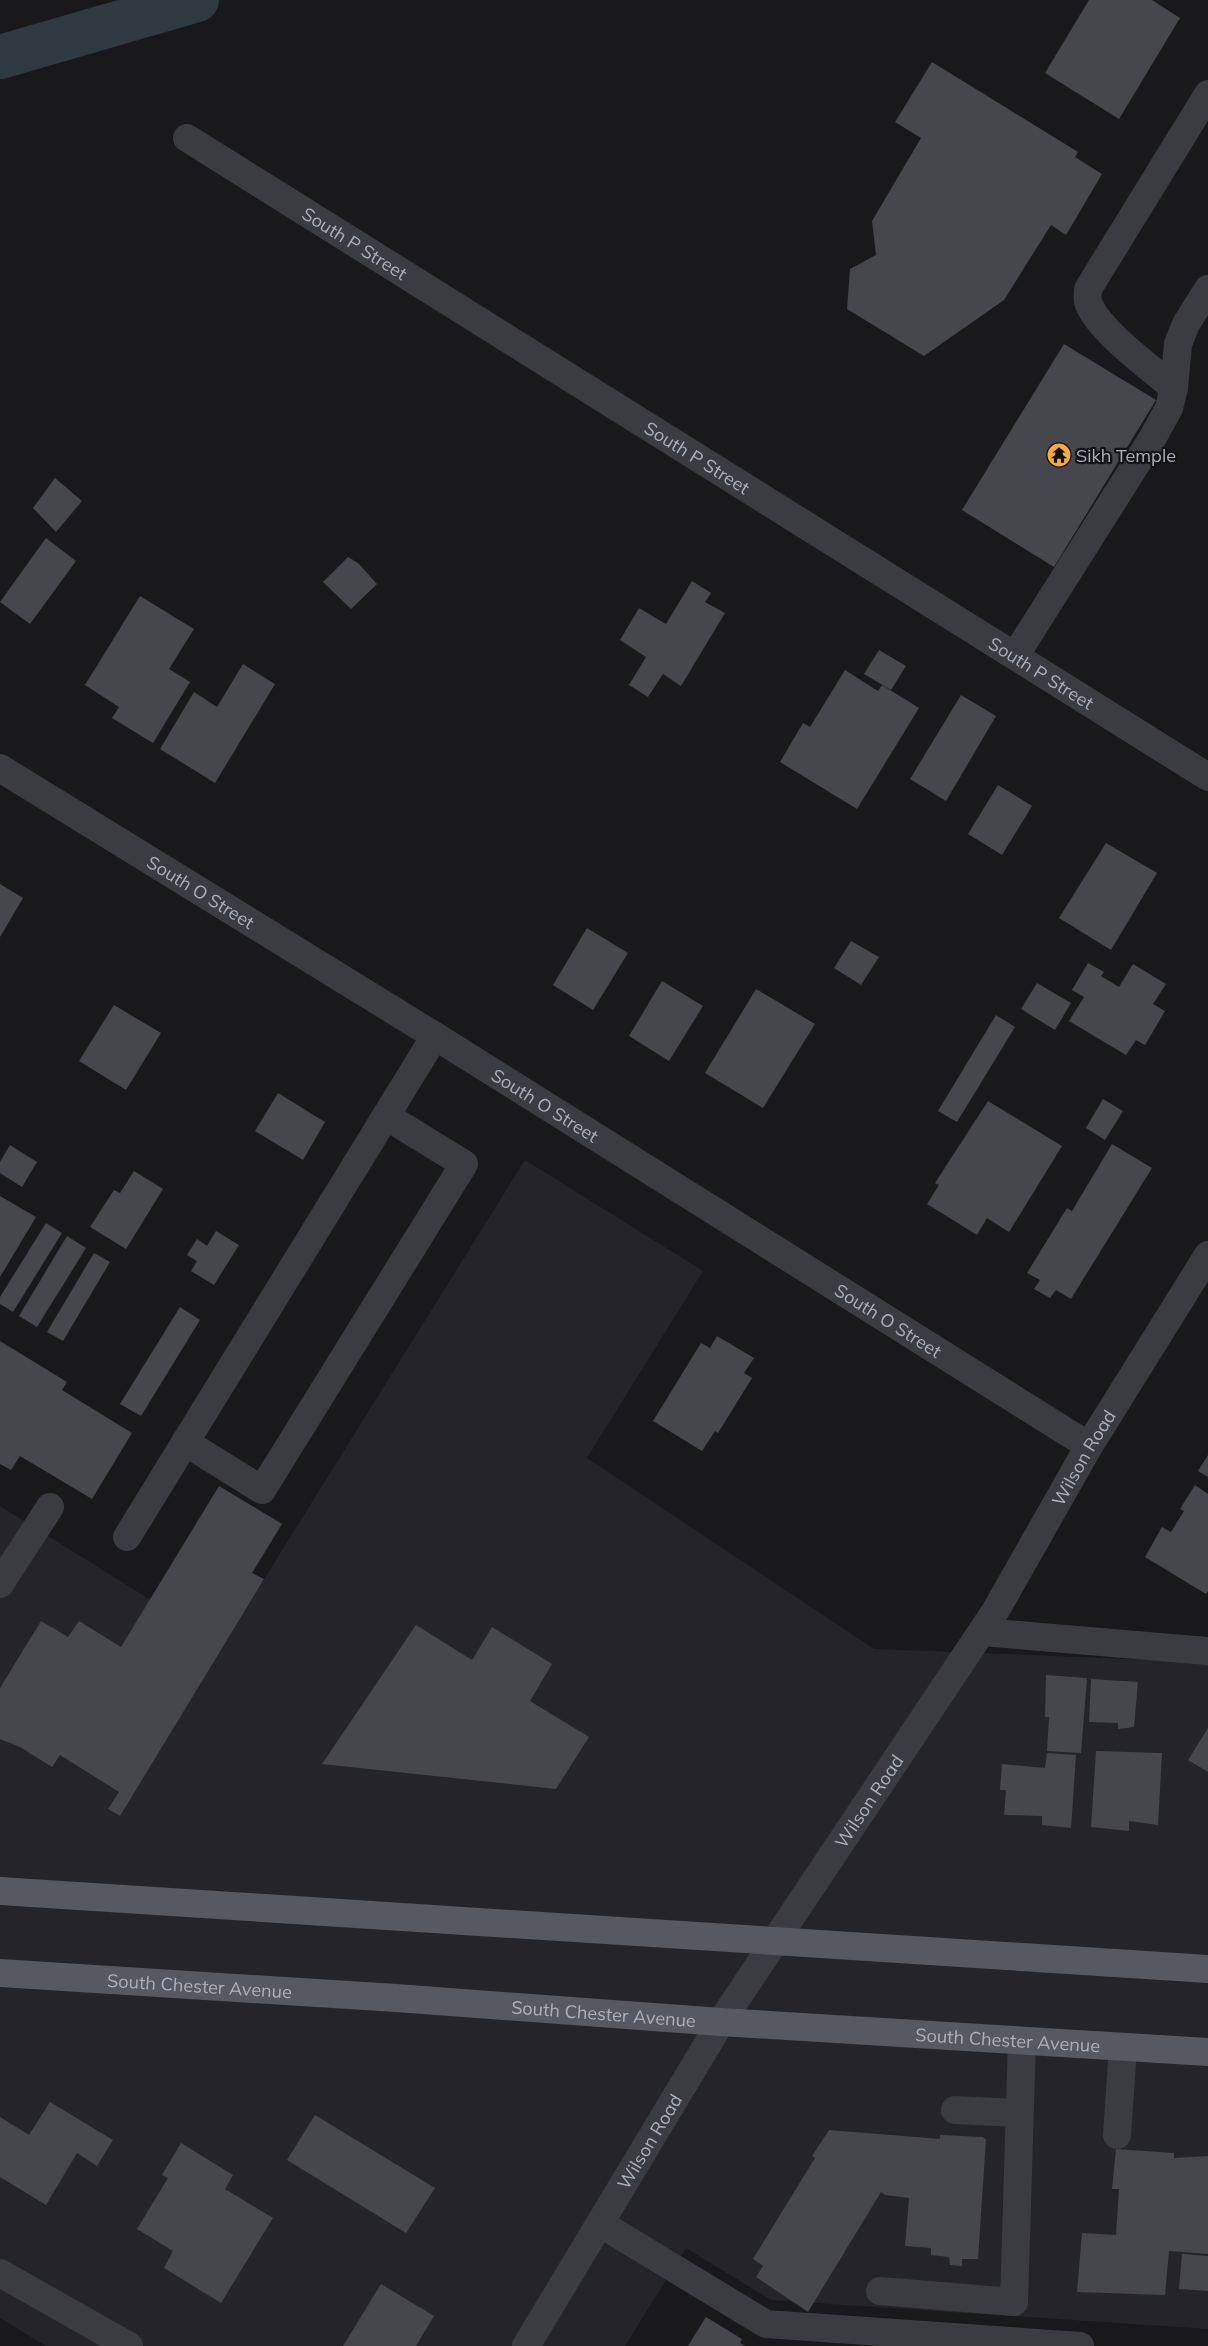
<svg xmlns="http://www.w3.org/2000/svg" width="1208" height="2346" viewBox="0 0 1208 2346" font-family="Mulish,sans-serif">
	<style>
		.built { fill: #252529 }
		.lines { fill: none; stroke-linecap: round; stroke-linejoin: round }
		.canal { stroke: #2f3940; stroke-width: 44 }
		.building { fill: #45474c }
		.minor { stroke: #3a3c41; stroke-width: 28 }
		.major { stroke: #565960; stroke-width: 28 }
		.labels { text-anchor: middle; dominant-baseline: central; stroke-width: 4.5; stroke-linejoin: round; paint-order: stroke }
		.street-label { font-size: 18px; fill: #abb1bb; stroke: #141417 }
		.poi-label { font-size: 18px; fill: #abb1bb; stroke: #141417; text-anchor: start }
	</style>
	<rect width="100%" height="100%" fill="#19191c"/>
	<polygon class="built" points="525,1160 703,1271 587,1458 874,1649 1208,1662 1208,2329 771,2300 686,2248 625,2346 46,2346 0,2318 0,1506 223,1645"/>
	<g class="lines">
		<polyline class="canal" points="0,57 197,0"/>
	</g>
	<g class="building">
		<polygon points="1089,0 1152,0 1180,18 1119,119 1045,73"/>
		<polygon points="932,62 1078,152 1075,157 1102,174 1066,235 1051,225 1004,300 924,356 847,309 850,269 876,255 872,221 921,138 895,122"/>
		<polygon points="1064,344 1156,400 1054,567 962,510"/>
		<polygon points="55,478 82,501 56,532 33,508"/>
		<polygon points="46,538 76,561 30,624 0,602"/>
		<polygon points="348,557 358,563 377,584 351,609 323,582"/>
		<polygon points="692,581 711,593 705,602 725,613 681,686 663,674 648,697 629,685 646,657 620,640 639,608 666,624"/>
		<polygon points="140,596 194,629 169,669 190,682 153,743 112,718 119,707 85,685"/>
		<polygon points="879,650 906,666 891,690 864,674"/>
		<polygon points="243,664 275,684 215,783 160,749 194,692 217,707"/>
		<polygon points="845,670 878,691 882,685 919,708 857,809 780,762 803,723 810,727"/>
		<polygon points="961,695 996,716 946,801 910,779"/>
		<polygon points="998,785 1032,806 1002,855 968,834"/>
		<polygon points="1106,843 1157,873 1111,950 1059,918"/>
		<polygon points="0,884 23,898 0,937"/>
		<polygon points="587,928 628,953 593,1010 553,985"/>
		<polygon points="851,941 879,957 861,985 834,968"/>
		<polygon points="1088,963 1104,972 1101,976 1119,987 1133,964 1166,984 1153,1004 1165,1011 1145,1045 1136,1040 1126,1055 1069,1021 1084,997 1072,990"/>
		<polygon points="662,981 703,1006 669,1061 629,1036"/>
		<polygon points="1037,983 1071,1003 1055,1030 1021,1009"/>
		<polygon points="756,989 815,1024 763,1108 705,1073"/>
		<polygon points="114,1005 161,1033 126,1090 79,1061"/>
		<polygon points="996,1015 1015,1027 957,1122 938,1111"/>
		<polygon points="278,1093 325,1122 303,1160 255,1131"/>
		<polygon points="1103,1099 1123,1111 1105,1140 1086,1128"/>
		<polygon points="988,1101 1062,1146 1009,1232 987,1218 977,1235 927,1204 939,1185 935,1183"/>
		<polygon points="1112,1144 1152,1168 1071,1299 1056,1290 1050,1298 1034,1289 1040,1280 1027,1273 1067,1208 1072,1211"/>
		<polygon points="10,1145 37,1162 22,1187 0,1173 0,1162"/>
		<polygon points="134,1171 163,1189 126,1249 90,1227 114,1190 120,1193"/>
		<polygon points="0,1196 36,1217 0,1277"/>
		<polygon points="46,1223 62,1233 13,1312 0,1304 0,1297"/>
		<polygon points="216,1231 239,1245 214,1285 191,1271 197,1261 187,1255 197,1239 207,1246"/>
		<polygon points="67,1236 86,1248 37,1327 19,1316"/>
		<polygon points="94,1253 110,1262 63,1341 47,1332"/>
		<polygon points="180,1307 200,1320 141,1416 120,1404"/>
		<polygon points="717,1336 754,1358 744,1373 752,1378 718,1433 715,1431 702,1451 653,1421 701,1343 710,1348"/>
		<polygon points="0,1341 67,1382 62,1390 132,1433 92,1499 20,1456 11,1470 0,1464"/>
		<polygon points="1208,1455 1208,1477 1198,1471"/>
		<polygon points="1195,1485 1208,1494 1208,1591 1206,1594 1145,1557 1162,1527 1171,1532 1184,1511 1180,1509"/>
		<polygon points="219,1486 282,1524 252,1573 264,1579 120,1816 108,1809 119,1792 60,1755 52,1767 20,1747 0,1739 0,1688 41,1621 68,1637 79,1621 121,1647"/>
		<polygon points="416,1625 472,1660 492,1627 552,1664 530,1701 589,1737 556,1789 322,1764"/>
		<polygon points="1046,1675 1087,1678 1081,1753 1047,1751 1049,1717 1045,1717"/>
		<polygon points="1091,1679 1138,1682 1134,1727 1118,1729 1118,1723 1089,1722"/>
		<polygon points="1208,1728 1208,1772 1188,1760"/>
		<polygon points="1096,1751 1162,1753 1158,1825 1129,1821 1129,1831 1091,1827"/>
		<polygon points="1047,1753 1076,1755 1071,1828 1042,1825 1042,1816 1004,1815 1006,1790 1000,1790 1002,1764 1045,1768"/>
		<polygon points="50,2102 113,2140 97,2166 77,2153 46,2205 0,2177 0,2117 29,2135"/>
		<polygon points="315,2115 435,2188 406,2233 287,2160"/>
		<polygon points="829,2130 940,2139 940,2135 982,2137 986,2139 978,2259 962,2259 962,2266 950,2265 949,2257 931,2255 931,2248 905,2246 909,2198 885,2195 881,2192 808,2312 756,2277 763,2266 753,2259 815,2158 812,2156"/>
		<polygon points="181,2143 233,2175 225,2189 273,2218 221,2303 164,2268 173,2251 137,2229 168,2178 162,2175"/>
		<polygon points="1116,2149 1174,2153 1174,2158 1208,2156 1208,2254 1169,2251 1165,2295 1077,2292 1082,2233 1116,2235 1119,2189 1112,2189"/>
		<polygon points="1182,2254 1208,2256 1208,2291 1179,2289"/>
		<polygon points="381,2284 434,2316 416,2346 343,2346"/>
		<polygon points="706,2317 742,2339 740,2343 745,2346 688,2346"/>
	</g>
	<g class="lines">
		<g class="minor">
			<path id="s1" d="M187,138L1208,777"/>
			<path d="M1174,388C1153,370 1094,327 1088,301C1087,297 1088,293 1088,289L1208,94"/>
			<polyline points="1015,656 1152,439 1169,408 1174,388 1178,344 1186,324 1208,289"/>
			<path id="s2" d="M0,768L435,1036L1089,1446"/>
			<polyline points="185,1442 262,1490 464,1164 386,1116"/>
			<polyline points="127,1537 435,1036"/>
			<polyline points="0,1584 50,1507"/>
			<polyline points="982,1632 1208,1651"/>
			<polyline points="955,2110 1019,2113"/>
			<polyline points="1117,2135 1123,2047"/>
			<polyline points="601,2224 766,2324 1080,2346"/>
			<polyline points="0,2273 129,2346"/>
			<polyline points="880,2291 1014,2302 1022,2041"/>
			<path id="s3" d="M526,2346L721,2022L996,1610L1089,1446L1208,1255"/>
		</g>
		<g class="major">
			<polyline points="0,1891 1208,1969"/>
			<path id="s4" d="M0,1973L396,1998L721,2022L1208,2052"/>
		</g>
	</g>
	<defs>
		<symbol id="temple-disc" viewBox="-11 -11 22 22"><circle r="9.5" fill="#f6ac36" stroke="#141417"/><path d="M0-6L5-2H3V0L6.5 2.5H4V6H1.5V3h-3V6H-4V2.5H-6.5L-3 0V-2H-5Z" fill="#111"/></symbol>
	</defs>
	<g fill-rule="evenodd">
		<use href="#temple-disc" x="1045" y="441" width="28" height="28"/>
	</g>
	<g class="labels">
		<g class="street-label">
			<text stroke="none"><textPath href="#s1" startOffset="198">South P Street</textPath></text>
			<text stroke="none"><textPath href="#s1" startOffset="602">South P Street</textPath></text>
			<text stroke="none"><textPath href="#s1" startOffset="1008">South P Street</textPath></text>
			<text stroke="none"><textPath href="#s2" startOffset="236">South O Street</textPath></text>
			<text stroke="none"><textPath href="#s2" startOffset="641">South O Street</textPath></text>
			<text stroke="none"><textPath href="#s2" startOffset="1046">South O Street</textPath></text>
			<text stroke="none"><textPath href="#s3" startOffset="1049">Wilson Road</textPath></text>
			<text stroke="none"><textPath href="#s3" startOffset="644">Wilson Road</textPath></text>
			<text stroke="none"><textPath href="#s4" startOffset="200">South Chester Avenue</textPath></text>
			<text stroke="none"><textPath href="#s4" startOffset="605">South Chester Avenue</textPath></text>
			<text stroke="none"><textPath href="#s4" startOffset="1010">South Chester Avenue</textPath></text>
			<text stroke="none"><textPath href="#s3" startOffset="239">Wilson Road</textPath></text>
		</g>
		<g class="poi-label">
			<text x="1076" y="455">Sikh Temple</text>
		</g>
	</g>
</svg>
